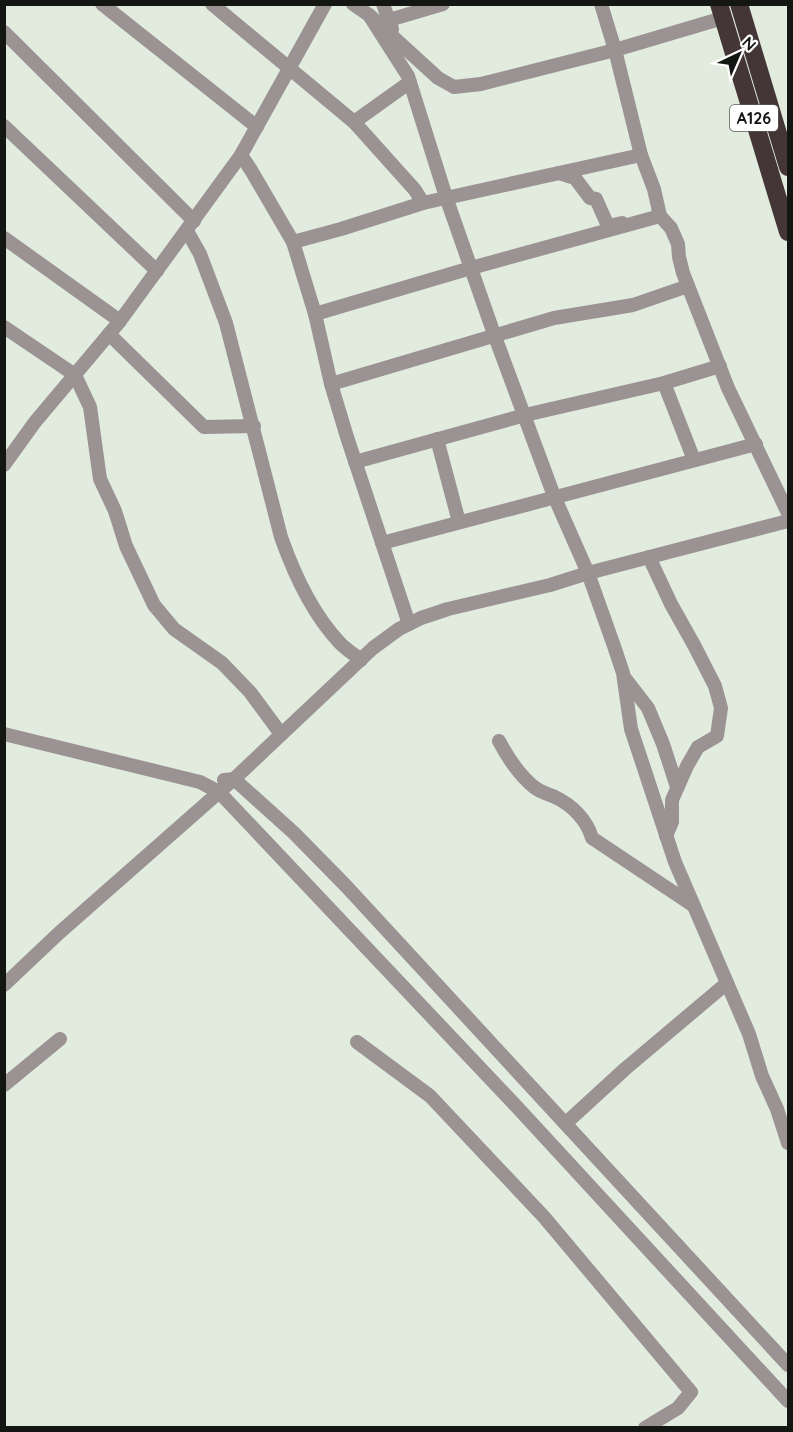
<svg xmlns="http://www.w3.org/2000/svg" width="793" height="1432" viewBox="0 0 793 1432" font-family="Quicksand,sans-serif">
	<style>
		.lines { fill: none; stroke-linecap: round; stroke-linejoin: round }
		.minor { stroke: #9a9293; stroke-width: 14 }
		.highway { stroke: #443537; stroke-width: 18 }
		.labels { text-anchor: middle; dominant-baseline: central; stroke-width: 4.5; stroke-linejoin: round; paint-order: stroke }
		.shield { fill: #fff; stroke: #5a5c59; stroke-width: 1.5 }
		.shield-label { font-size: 16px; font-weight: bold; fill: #131612 }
	</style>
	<rect width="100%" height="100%" fill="#e2ecde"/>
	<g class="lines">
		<g class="minor">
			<polyline points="102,4 257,127"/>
			<polyline points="212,4 354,122 415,190 423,203"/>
			<polyline points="353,4 369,15 438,78 454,87 481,84 615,50 723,18"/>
			<polyline points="383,4 392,29"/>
			<polyline points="601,4 615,50 641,155 654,189 660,216 671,228 678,244 679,257 683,273 728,388 788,513"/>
			<polyline points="369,15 408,76 446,197 494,334 554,496 588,573 614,646 623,673 631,729 675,862 749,1034 762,1076 777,1109 788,1143"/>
			<polyline points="389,20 443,4"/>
			<polyline points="4,32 194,221"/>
			<polyline points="354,122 410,82"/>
			<polyline points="4,126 157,271"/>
			<polyline points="241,155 251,170 293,242 315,314 331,384 347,437 409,624"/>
			<polyline points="559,173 575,178 590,198 596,199 608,226 622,223"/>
			<path d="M187,231L200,254L226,323L281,537C294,574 312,613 339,642C345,649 354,654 361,660"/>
			<polyline points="4,238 120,321"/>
			<polyline points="293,242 341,229 423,203 641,155"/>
			<polyline points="315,314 471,268 660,216"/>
			<polyline points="4,327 75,375 90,407 100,479 115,511 126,546 154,605 174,629 222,663 250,692 281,734"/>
			<polyline points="109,334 204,427 254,426"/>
			<polyline points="664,383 694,460"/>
			<polyline points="331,384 554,318 633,305 688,286"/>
			<polyline points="437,439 459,522"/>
			<polyline points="355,462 525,415 664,383 720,366"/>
			<polyline points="4,465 35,422 120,321 241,155 325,4"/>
			<polyline points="382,543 756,444"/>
			<polyline points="649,557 671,604 694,645 715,686 721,708 717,736 698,747 687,766 672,800 672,822 666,836"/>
			<polyline points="624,677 648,708 663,744 677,787"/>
			<polyline points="4,734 200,782 219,792 517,1107 788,1401"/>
			<path d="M499,741C508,758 519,775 534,787C540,792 548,794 555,797C572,805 587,820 592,838L694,906"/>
			<polyline points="224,780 234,779 294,833 346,886 788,1365"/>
			<polyline points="4,985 59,933 234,779 373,648 399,629 421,618 448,609 550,585 588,573 788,521"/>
			<polyline points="357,1042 430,1096 544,1217 691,1392 678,1408 645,1428"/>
			<polyline points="4,1085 60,1039"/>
			<polyline points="566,1123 625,1069 727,983"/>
		</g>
		<g class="highway">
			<polyline points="719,4 788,232"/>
			<polyline points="739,4 788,167"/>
		</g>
	</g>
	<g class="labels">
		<rect class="shield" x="730" y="105" width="48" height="26" rx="4.5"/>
		<g class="shield-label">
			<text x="754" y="118">A126</text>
		</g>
	</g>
	<rect width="793" height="1432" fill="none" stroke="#131612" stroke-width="12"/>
	<g transform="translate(739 54) rotate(44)" stroke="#ffffff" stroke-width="4.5" paint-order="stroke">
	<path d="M0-4.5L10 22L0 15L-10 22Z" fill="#131612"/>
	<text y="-9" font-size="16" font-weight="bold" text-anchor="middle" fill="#131612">N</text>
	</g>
</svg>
